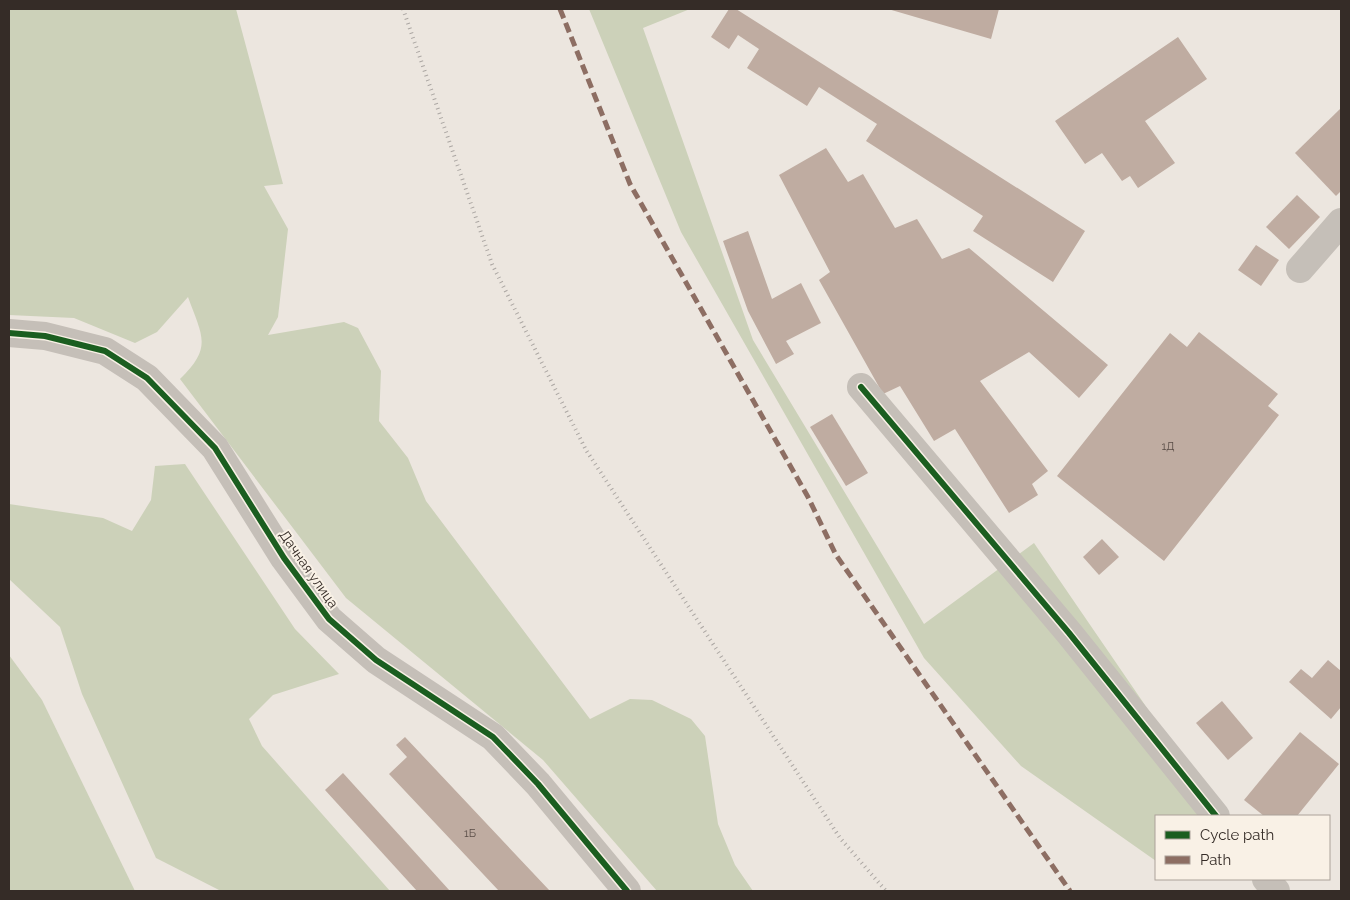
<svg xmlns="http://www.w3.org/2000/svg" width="1350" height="900" viewBox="0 0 1350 900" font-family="Raleway,sans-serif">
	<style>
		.green { fill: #ccd1b9 }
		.building { fill: #bfaca1 }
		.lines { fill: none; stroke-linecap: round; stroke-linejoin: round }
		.minor { stroke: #c5bfb8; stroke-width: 28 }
		.rail { stroke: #aca7a3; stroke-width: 4; stroke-dasharray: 1 4; stroke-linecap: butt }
		.quiet { stroke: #8d6e63; stroke-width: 5; stroke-dasharray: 10 5; stroke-linecap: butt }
		.cycleway-casing { stroke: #f9f1e6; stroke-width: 9 }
		.cycleway { stroke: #1b5e20; stroke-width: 6 }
		.labels { text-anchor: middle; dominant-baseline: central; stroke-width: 4; stroke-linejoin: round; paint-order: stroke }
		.number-label { font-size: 11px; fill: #584c46 }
		.street-label { font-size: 14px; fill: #352c27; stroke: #f9f1e6 }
	</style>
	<rect width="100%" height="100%" fill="#ece6df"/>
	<g class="green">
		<path d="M9,9H236L283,184L264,186L288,229L278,317L268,335L344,322L358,328L381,371L379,421L408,458L426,501L590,719L630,699L652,700L691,719L705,736L718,824L735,865L753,891H657L543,760L346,598L180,379C213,347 202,336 188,297L157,332L135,343L74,318L9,315Z"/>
		<polygon points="589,9 690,9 643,28 753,340 924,624 1034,543 1221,816 1156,816 1156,861 1021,766 924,658 681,232"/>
		<polygon points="185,464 295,629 339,674 273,695 249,719 262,746 390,891 221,891 156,858 82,694 60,627 9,579 9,504 103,518 132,531 151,500 155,466"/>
		<polygon points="9,655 42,700 135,891 9,891"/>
	</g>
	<g class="building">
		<polygon points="729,9 736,9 1085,231 1053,282 973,231 983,216 866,141 877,124 819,87 807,106 747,68 759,49 738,35 729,49 711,37"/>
		<polygon points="888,9 999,9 991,39"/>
		<polygon points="1178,37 1207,79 1145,121 1175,163 1138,188 1130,176 1122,181 1102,153 1085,164 1055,121"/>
		<polygon points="1341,108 1341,191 1336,196 1295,153"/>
		<polygon points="826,148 848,182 863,174 895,228 917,219 942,259 969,248 1108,365 1079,398 1029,352 980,381 1048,471 1032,484 1038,495 1009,513 955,429 934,441 900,386 883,394 819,280 830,272 779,175"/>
		<polygon points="1297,195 1320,217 1289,249 1266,227"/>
		<polygon points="748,231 772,299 801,283 821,323 786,341 794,354 776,364 748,311 723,241"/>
		<polygon points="1256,245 1279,260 1261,286 1238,270"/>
		<polygon points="1199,332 1278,394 1268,406 1279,415 1164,561 1057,476 1170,333 1187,347"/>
		<polygon points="832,414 868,473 846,486 810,427"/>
		<polygon points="1102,539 1119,557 1099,575 1083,557"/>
		<polygon points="1328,660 1341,671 1341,707 1331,719 1289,682 1301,669 1312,678"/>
		<polygon points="1222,701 1253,738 1228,760 1196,723"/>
		<polygon points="1300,732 1339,764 1297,816 1264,816 1244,800"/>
		<polygon points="405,737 550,891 499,891 389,774 407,757 396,745"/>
		<polygon points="343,773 450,891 417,891 325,790"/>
	</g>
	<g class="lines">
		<g class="minor">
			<polyline points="1300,269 1341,222"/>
			<polyline points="9,333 45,336 105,351 147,378 215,448 284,558 329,619 376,660 493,737 538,784 627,891"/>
			<polyline points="861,387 1069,633 1216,816"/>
			<polyline points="1266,879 1276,891"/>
		</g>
		<polyline class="rail" points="403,9 492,264 586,450 840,838 886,891"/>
		<polyline class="quiet" points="560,9 630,184 808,497 836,555 1070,891"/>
		<defs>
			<g id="cycleway">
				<polyline points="9,333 45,336 105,351 147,378 215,448 284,558 329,619 376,660 493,737 538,784 627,891"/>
				<polyline points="861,387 1069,633 1216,816"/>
			</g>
		</defs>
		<use href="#cycleway" class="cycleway-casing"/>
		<use href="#cycleway" class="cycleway"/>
	</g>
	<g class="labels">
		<g class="number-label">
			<text x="1168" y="446">1Д</text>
			<text x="470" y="833">1Б</text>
		</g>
		<g class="street-label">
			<text transform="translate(309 569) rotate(55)">Дачная улица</text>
		</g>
	</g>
	<rect width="1350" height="900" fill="none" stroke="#352c27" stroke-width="20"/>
	<rect x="1155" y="815" width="175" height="65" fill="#f9f1e6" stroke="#aba29a"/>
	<rect x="1165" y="831" width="25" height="8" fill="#1b5e20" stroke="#aba29a"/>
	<text x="1200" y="840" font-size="15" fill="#352c27">Cycle path</text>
	<rect x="1165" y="856" width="25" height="8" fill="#8d6e63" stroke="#aba29a"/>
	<text x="1200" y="865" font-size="15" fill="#352c27">Path</text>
</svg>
